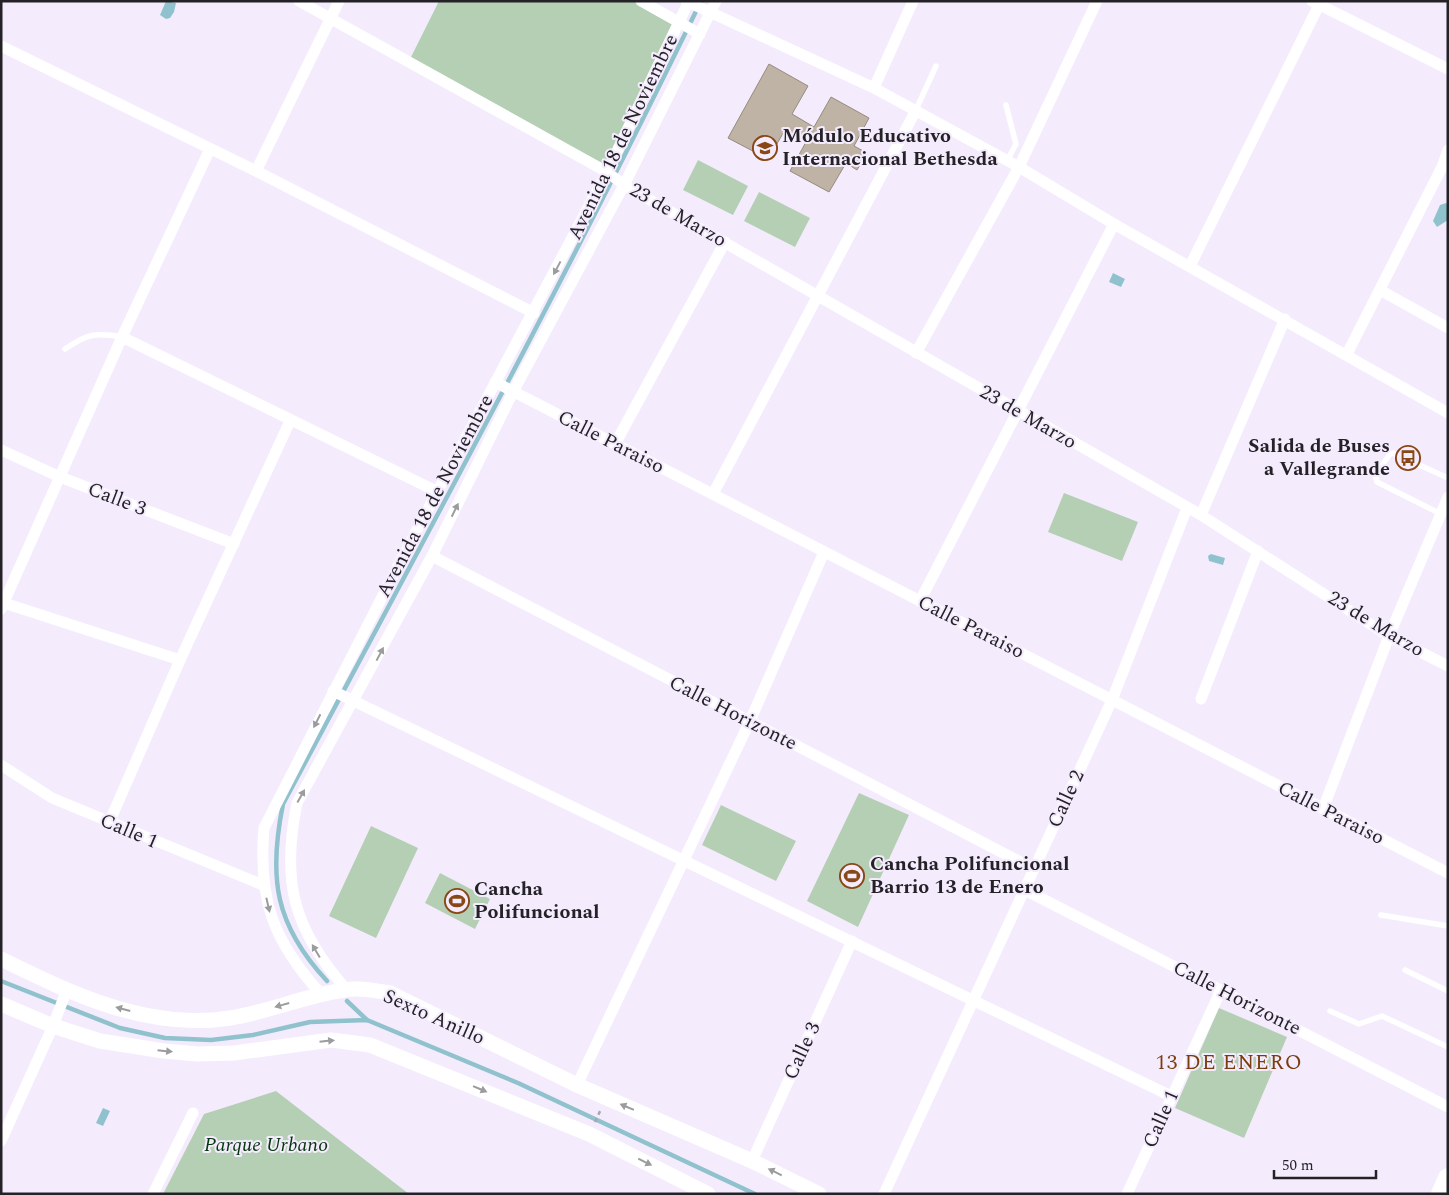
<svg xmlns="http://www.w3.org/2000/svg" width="1449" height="1195" viewBox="0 0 1449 1195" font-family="Spectral,serif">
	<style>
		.green { fill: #b5cfb5 }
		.water { fill: #90c2ce }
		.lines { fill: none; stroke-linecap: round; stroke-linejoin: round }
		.stream { stroke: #90c2ce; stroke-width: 4.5 }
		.building { fill: #bfb3a5; stroke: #968b7d }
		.path { stroke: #aaa4b1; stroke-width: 2.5; stroke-dasharray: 4 4; stroke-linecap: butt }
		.lane { stroke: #fff; stroke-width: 5.5 }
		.street { stroke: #fff; stroke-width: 11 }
		.secondary { stroke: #fff; stroke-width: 15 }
		.highway { stroke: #fff; stroke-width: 20 }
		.oneway { fill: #9c9b9e }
		.labels { text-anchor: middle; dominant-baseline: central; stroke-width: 4; stroke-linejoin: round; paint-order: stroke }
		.poi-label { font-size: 20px; font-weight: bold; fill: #242127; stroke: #f4ecfd; text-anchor: start }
		.street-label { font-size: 20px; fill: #242127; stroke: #f4ecfd }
		.park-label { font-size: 20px; font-style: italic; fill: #03340b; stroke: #f4ecfd }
		.neighbourhood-label { font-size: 21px; letter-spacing: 1px; fill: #793e0f; stroke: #f4ecfd }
	</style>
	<rect width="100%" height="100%" fill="#f4ecfd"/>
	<g class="green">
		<polygon points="439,1 641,1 674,20 613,169 409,61"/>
		<polygon points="698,160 748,186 733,215 683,190"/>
		<polygon points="759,192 810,218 795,247 744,221"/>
		<polygon points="1064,493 1138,522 1122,561 1048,532"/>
		<polygon points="859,793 909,815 858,927 807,901"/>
		<polygon points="721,805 796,841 776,881 702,845"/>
		<polygon points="371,826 418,848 376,938 329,916"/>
		<polygon points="440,873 490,899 475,929 425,903"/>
		<polygon points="1219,1008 1287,1037 1244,1138 1175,1108"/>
		<polygon points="276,1091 409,1194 163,1194 204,1114"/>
	</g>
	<g class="water">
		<polygon points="166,1 176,3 174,12 170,18 166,19 160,15"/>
		<polygon points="1446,203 1448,205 1448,220 1437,227 1433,221 1440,205"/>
		<polygon points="1113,273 1125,279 1121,287 1109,282"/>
		<polygon points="1211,554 1225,558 1223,565 1209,561 1208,556"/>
		<polygon points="103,1108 110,1111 103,1126 96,1123"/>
	</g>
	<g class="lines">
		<g class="stream">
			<polyline points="1,981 120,1028 165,1038 211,1040 253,1035 310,1022 367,1020 518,1083 755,1194"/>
			<path d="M327,981C275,925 268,878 283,804C425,538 569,273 701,1"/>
			<polyline points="347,1001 367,1020"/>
		</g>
	</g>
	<polygon class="building" points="769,64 808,86 792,114 814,127 831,97 869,118 854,146 867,153 857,170 846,163 829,192 790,171 806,142 785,130 768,159 728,138"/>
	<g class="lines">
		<polyline class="path" points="595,1122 601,1109"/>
		<g class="lane">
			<polyline points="1006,105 1016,144 1007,161"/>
			<polyline points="915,112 936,66"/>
			<path d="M65,349C87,334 96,332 122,337"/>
			<polyline points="1441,514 1377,482 1375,475 1390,454 1393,453 1448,478"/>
			<polyline points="1381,915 1448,926"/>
			<polyline points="1405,970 1448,991"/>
			<polyline points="1330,1011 1359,1024 1382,1016 1448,1047"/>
		</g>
		<g class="street">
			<polyline points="299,1 607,172 624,185 1201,515 1389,636 1448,666"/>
			<polyline points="641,1 700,34"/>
			<polyline points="686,1 874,88 1019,167 1114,224 1448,413"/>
			<polyline points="1312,1 1448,69"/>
			<polyline points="1,46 256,171 534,313"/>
			<polyline points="874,88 913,1"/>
			<polyline points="256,171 339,1"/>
			<polyline points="1190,266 1319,5"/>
			<polyline points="1380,290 1448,328"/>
			<polyline points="122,337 438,492"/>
			<polyline points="916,353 1019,167 1097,1"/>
			<polyline points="1347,354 1442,167 1448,150"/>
			<polyline points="495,382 1448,873"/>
			<polyline points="615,444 725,242"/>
			<polyline points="1,450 60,477 234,544"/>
			<polyline points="713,494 915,112"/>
			<polyline points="1201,515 1285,319"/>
			<polyline points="432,556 1034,869"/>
			<polyline points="920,601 1114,224"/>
			<polyline points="4,603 180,660"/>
			<polyline points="1,609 122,337 210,149"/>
			<polyline points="333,691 1171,1096"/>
			<polyline points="1201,699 1258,551"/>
			<polyline points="1,765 52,798 263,885"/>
			<polyline points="1323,809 1389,636 1448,497"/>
			<polyline points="109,823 180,660 290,421"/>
			<polyline points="1025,890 1448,1107"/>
			<path d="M346,989C293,929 281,881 297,803L432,556L513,392L624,185L716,1"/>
			<path d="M321,994C273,941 258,900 264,828L399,564L607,172L689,1"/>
			<polyline points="577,1085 750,721 824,552"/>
			<polyline points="1,1141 53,1026 66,992"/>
			<polyline points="752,1161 852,941"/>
			<polyline points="153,1194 193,1113"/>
			<polyline points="884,1194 1112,700 1187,508"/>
			<polyline points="1127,1194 1221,990"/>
		</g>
		<g class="secondary">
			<path d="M1,959C72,994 149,1031 230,1018C269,1012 306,995 345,990C360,987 375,991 390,993L577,1085L752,1161L819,1194"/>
			<polyline points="1,1004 53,1026 100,1041 164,1051 197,1054 234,1053 331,1040 370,1045 589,1134 708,1194"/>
		</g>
		<polyline class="highway" points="1441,1194 1448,1178"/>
	</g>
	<defs><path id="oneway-solid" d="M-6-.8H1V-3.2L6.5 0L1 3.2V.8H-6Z" transform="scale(1.25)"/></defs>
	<g class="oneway">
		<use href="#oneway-solid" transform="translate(557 268) rotate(118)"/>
		<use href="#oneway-solid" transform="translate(455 510) rotate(-64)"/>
		<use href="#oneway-solid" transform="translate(380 654) rotate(-62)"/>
		<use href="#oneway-solid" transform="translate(317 721) rotate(117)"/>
		<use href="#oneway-solid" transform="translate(301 796) rotate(-61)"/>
		<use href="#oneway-solid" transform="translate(268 905) rotate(77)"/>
		<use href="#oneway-solid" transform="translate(316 951) rotate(-121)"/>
		<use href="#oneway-solid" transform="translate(282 1005) rotate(164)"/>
		<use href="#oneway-solid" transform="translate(123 1009) rotate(-165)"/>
		<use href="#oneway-solid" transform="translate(327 1041) rotate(-6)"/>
		<use href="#oneway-solid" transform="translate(165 1051) rotate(6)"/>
		<use href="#oneway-solid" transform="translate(480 1089) rotate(23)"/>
		<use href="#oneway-solid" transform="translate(627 1107) rotate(-157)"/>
		<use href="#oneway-solid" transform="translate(645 1162) rotate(26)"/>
		<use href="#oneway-solid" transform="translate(775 1172) rotate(-154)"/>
	</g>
	<defs>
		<symbol id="school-ring" viewBox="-11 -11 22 22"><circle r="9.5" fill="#f4ecfd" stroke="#884714" stroke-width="1.5"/><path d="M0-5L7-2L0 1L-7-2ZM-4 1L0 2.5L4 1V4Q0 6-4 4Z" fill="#884714"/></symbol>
		<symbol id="bus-ring" viewBox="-11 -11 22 22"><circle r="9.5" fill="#f4ecfd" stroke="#884714" stroke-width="1.5"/><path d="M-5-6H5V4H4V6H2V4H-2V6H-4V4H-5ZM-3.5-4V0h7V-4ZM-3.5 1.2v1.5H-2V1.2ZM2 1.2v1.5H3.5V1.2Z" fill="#884714"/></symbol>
		<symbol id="stadium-ring" viewBox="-11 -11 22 22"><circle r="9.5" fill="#f4ecfd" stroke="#884714" stroke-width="1.5"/><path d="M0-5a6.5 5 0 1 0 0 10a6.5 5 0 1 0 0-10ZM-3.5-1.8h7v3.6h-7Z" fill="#884714"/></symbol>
	</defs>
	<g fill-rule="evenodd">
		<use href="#school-ring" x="751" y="134" width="28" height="28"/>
		<use href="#bus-ring" x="1394" y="444" width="28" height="28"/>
		<use href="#stadium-ring" x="838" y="862" width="28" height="28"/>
		<use href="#stadium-ring" x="443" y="887" width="28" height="28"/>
	</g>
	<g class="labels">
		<g class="poi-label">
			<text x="782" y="136">Módulo Educativo<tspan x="782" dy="23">Internacional Bethesda</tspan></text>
			<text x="1390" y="446" text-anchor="end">Salida de Buses<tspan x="1390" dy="23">a Vallegrande</tspan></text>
			<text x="870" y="864">Cancha Polifuncional<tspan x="870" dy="23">Barrio 13 de Enero</tspan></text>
			<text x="474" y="889">Cancha<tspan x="474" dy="23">Polifuncional</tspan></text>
		</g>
		<g class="street-label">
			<text transform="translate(623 137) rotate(-64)">Avenida 18 de Noviembre</text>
			<text transform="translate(678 215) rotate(30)">23 de Marzo</text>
			<text transform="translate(1028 417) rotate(30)">23 de Marzo</text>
			<text transform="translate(611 442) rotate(27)">Calle Paraiso</text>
			<text transform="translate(435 496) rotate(-62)">Avenida 18 de Noviembre</text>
			<text transform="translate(117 499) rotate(21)">Calle 3</text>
			<text transform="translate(1376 624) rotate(31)">23 de Marzo</text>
			<text transform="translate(971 627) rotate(27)">Calle Paraiso</text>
			<text transform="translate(733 713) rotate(27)">Calle Horizonte</text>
			<text transform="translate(1066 799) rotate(-65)">Calle 2</text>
			<text transform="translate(1331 813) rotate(27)">Calle Paraiso</text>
			<text transform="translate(129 831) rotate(23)">Calle 1</text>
			<text transform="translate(1237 998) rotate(27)">Calle Horizonte</text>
			<text transform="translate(434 1017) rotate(24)">Sexto Anillo</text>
			<text transform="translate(802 1051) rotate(-65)">Calle 3</text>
			<text transform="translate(1161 1119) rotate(-66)">Calle 1</text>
		</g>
		<g class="park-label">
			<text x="266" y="1145">Parque Urbano</text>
		</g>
		<g class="neighbourhood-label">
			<text x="1229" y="1063">13 DE ENERO</text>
		</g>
	</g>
	<rect width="1449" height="1195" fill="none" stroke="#242127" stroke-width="5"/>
	<path d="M1274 1170v8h102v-8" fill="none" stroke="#242127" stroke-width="2.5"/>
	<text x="1282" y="1170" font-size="15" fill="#242127" stroke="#f4ecfd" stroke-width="4" paint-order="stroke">50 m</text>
</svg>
